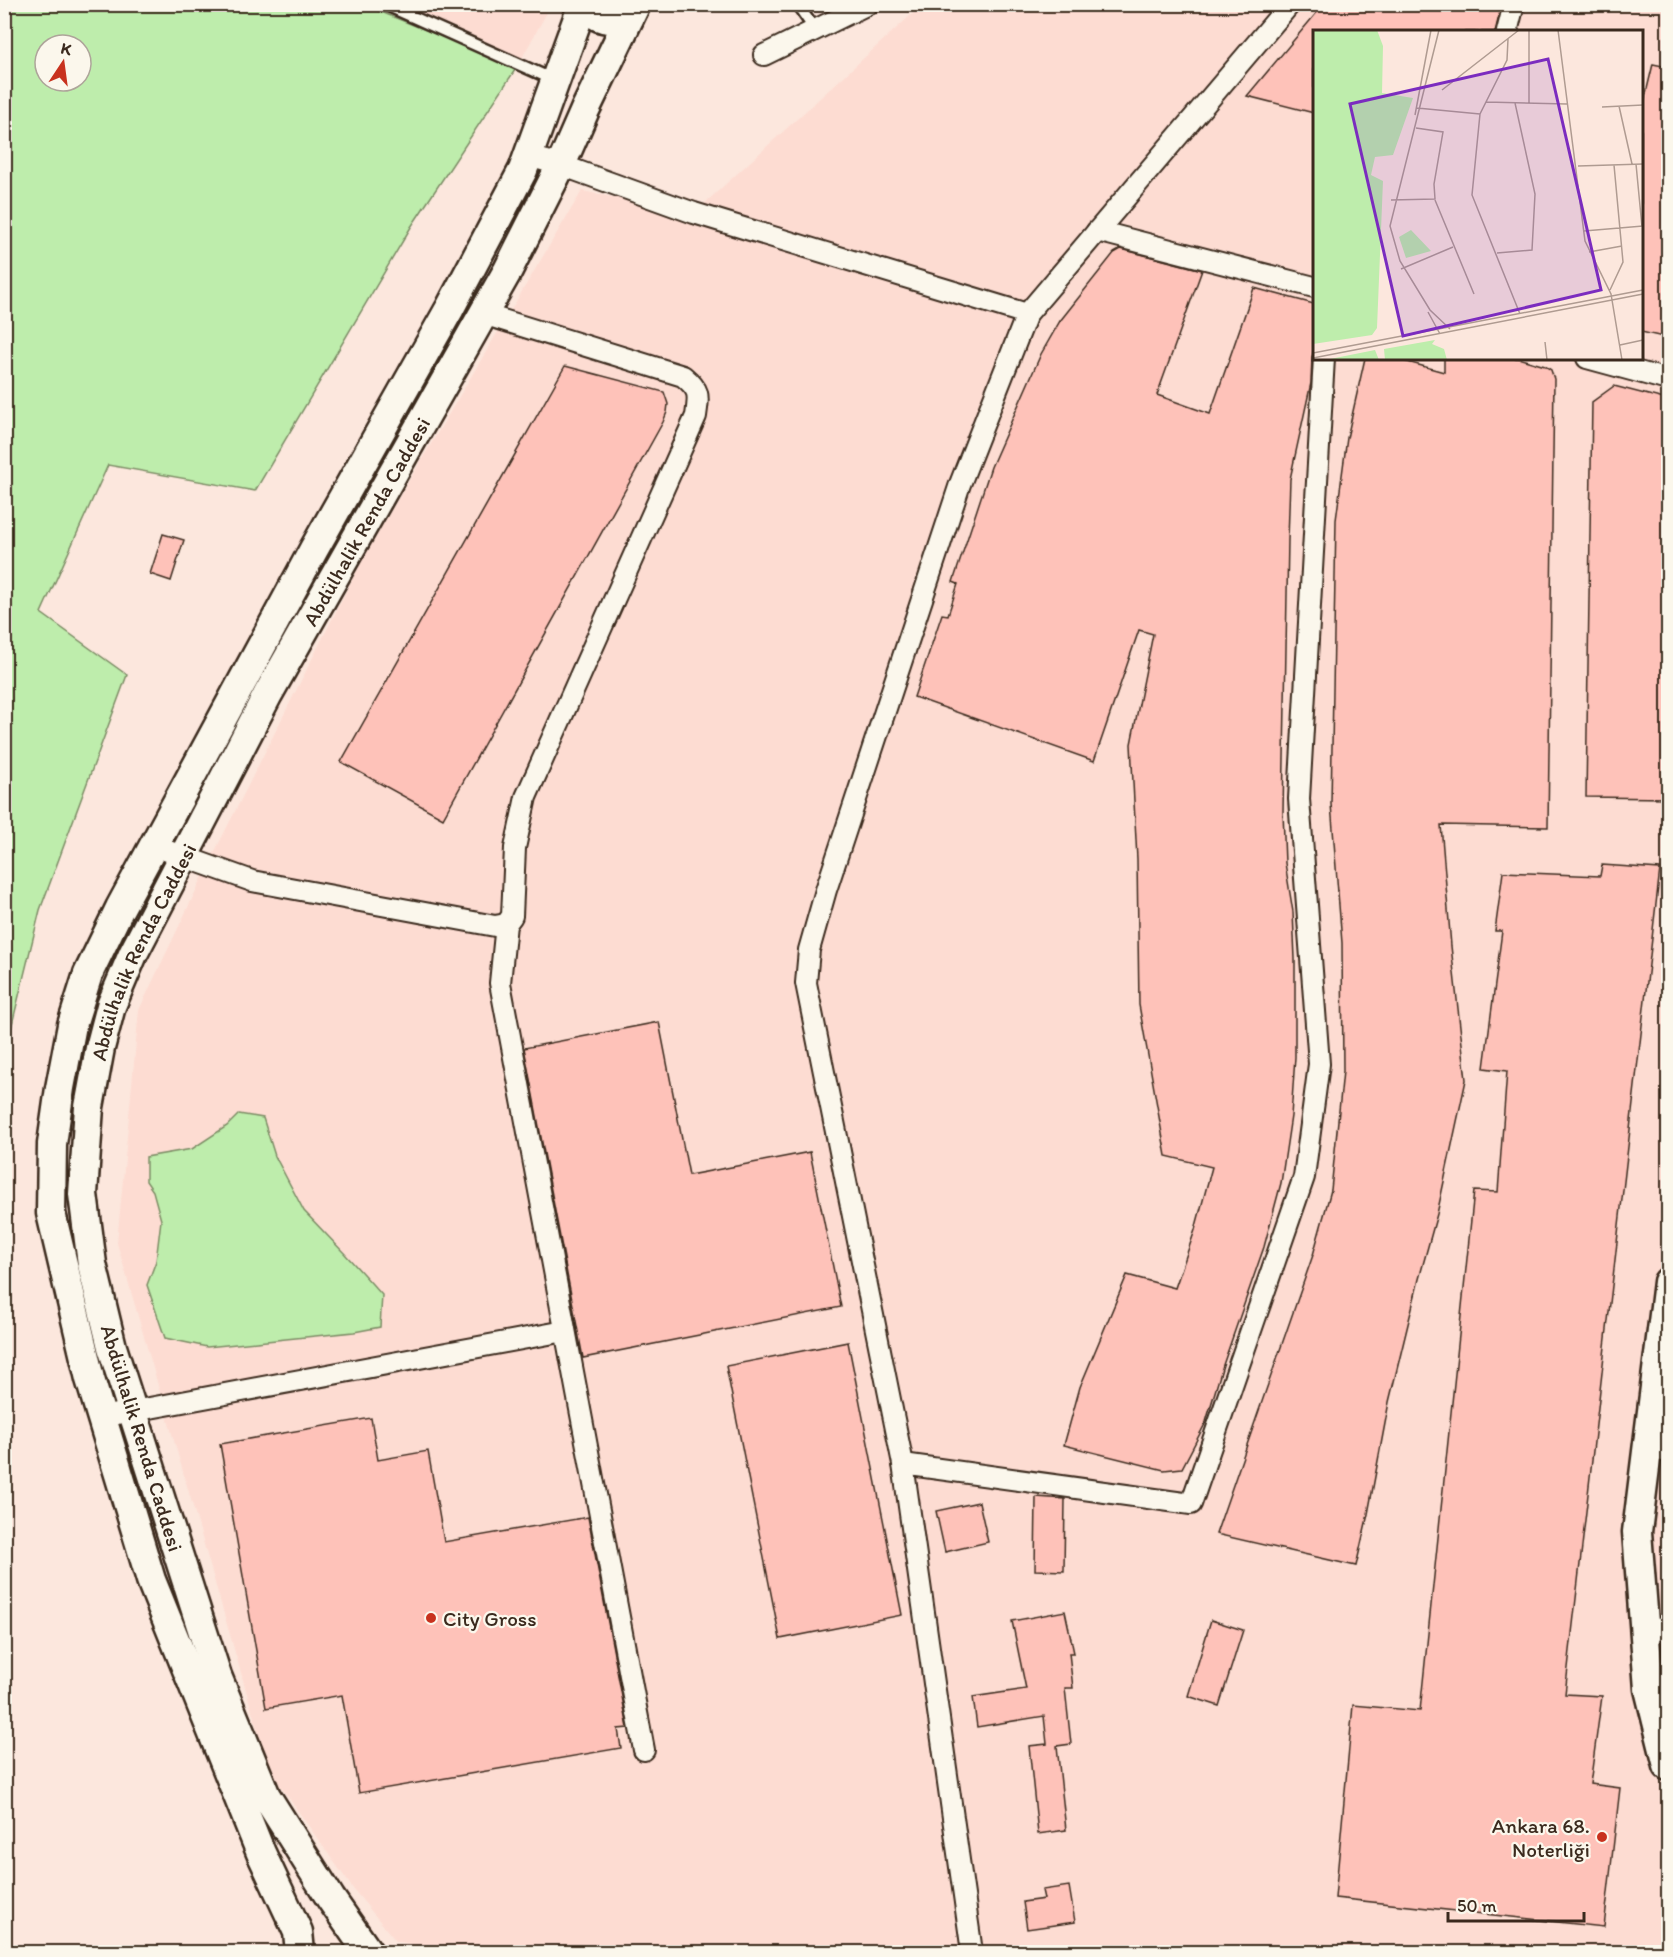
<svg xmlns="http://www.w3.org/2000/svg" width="1673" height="1957" viewBox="0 0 1673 1957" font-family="Itim,sans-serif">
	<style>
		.built { fill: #fddcd2; fill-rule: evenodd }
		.green { fill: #beedac; stroke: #7c8c65; stroke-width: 1.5; fill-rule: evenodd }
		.building { fill: #fec2b9; stroke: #3b2a1e; stroke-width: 1.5 }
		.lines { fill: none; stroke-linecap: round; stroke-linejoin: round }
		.lane-casing { stroke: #3b2a1e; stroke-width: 15 }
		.street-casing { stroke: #3b2a1e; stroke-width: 24 }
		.secondary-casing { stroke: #3b2a1e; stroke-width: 33 }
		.lane { stroke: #fbf7ec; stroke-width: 10 }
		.street { stroke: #fbf7ec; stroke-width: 20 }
		.secondary { stroke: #fbf7ec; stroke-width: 28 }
		.poi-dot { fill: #c8321e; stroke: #fbf7ec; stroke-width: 2 }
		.labels { text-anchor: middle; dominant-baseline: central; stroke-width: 4.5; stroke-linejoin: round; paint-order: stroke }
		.street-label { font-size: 21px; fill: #3b2a1e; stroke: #fbf7ec }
		.poi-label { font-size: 21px; fill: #3b2a1e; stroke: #fbf7ec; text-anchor: start }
		.inset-road { fill: none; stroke: #af9b91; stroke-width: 1.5 }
		.view { fill: #7b2cbf; fill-opacity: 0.15; stroke: #7b2cbf; stroke-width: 3 }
		.inset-edge { fill: none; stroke: #3b2a1e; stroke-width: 3 }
	</style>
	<rect width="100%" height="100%" fill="#fce7dd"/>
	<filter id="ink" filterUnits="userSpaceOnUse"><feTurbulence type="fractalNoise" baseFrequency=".0167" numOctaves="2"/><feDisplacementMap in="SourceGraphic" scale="12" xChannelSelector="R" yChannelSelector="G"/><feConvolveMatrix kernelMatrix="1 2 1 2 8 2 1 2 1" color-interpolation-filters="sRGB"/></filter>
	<g filter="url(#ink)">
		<g class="built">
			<polygon points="364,5 551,5 517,67"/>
			<path d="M922,5H1668V1952H444L396,1941L354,1890L269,1770L117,1243L139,1010L213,855L364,556L582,191L694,213ZM1314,32H1642V358H1314Z"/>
		</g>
		<g class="green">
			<path d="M5,5H364L517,67L411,227L255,491L108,465L41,613L127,675L40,910L5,1053ZM45,45H81V81H45Z"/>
			<polygon points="239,1114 263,1118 275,1156 304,1211 345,1254 382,1295 380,1327 354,1332 207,1347 165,1338 147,1285 156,1261 161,1220 153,1191 146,1181 146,1157 192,1149 227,1126"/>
		</g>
		<g class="building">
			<polygon points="1324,4 1502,4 1495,32 1314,32 1314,113 1247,96"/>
			<polygon points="1653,64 1668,67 1668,338 1641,332 1641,114"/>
			<polygon points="1121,249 1202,270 1157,395 1210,414 1254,288 1314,304 1314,351 1312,357 1311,383 1290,479 1288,540 1283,812 1285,863 1293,912 1295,959 1295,1057 1291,1116 1281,1183 1264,1247 1223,1365 1206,1422 1182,1468 1164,1470 1064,1445 1080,1387 1127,1275 1175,1288 1195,1230 1212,1167 1166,1156 1139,1005 1137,859 1131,744 1153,634 1139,630 1094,761 914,697 942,614 948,615 958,584 953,582 991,467 1041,354 1060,321 1114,253"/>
			<polygon points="1365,358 1393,358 1444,372 1444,358 1518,358 1545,366 1551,370 1554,379 1548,827 1441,825 1451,946 1466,1080 1437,1214 1419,1279 1389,1402 1368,1514 1356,1566 1216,1534 1313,1255 1331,1190 1343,1071 1342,943 1331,804 1336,520 1347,438"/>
			<polygon points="565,366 664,392 668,404 667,412 663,422 443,818 341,762"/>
			<polygon points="1614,386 1668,400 1668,798 1586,797 1592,402"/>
			<polygon points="163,534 184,540 171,581 150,574"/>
			<polygon points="1602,865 1660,869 1565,1694 1602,1696 1590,1784 1620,1788 1604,1927 1335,1898 1353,1705 1420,1711 1474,1191 1498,1192 1507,1071 1484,1068 1502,931 1495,931 1503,872 1600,876"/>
			<polygon points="659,1022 689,1175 810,1152 841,1307 583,1358 524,1048"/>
			<polygon points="848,1342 902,1615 780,1639 726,1366"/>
			<polygon points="371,1418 378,1460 428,1451 444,1542 588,1517 628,1728 618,1729 621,1748 359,1793 342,1695 266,1708 220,1444"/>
			<polygon points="1036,1497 1065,1499 1064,1571 1035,1570"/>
			<polygon points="979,1502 988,1542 945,1552 936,1511"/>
			<polygon points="1065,1611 1074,1653 1069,1653 1073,1688 1065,1688 1071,1744 1057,1746 1066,1830 1038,1834 1029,1746 1047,1744 1044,1716 977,1727 973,1697 1026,1689 1012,1621"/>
			<polygon points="1211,1620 1243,1630 1219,1706 1188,1696"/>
			<polygon points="1069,1886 1075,1922 1027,1929 1023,1902 1044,1899 1042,1890"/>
		</g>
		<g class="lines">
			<defs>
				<g id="lane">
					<polyline points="384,4 554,80"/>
					<polyline points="797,4 815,30"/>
				</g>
				<g id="street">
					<polyline points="1507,32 1514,4"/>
					<polyline points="764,55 868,4"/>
					<polyline points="528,156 561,165 694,213 1027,314"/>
					<polyline points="1097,231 1314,287"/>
					<polyline points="1587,358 1668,380"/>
					<path d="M154,846L252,881L495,926L506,924L512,916L515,848L526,797L696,416C699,394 700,390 683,376L483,314"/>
					<polyline points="506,924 500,983 644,1750"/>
					<polyline points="101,1417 565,1331"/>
					<polyline points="1646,1448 1668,1452"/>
					<polyline points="903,1464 1191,1504 1304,1177 1319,1064 1299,799 1324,358"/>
					<polyline points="1645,1630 1668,1628"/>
					<polyline points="972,1952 903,1464 806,983 809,950 826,890 960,484 1027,314 1290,4"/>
				</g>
				<g id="secondary">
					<path d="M585,4C597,22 611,20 629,18"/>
					<polyline points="1668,1282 1637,1532 1649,1689 1668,1766"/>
					<polyline points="300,1952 298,1932 261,1853 151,1580 90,1379 51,1213 52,1144 60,1088 72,1025 88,974 120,908 314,549 450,308 523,170 583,4"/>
					<path id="s1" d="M368,1952L331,1899L266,1796L217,1676L112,1347L92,1264L83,1194L89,1107L100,1048L111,1006L133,954L268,694L507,272L561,165L585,110L636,4"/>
				</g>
			</defs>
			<use href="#lane" class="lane-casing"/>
			<use href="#street" class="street-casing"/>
			<use href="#secondary" class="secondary-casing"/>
			<use href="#lane" class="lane"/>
			<use href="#street" class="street"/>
			<use href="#secondary" class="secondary"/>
		</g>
	</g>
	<g class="poi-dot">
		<circle cx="431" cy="1618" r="6"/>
		<circle cx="1602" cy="1837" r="6"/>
	</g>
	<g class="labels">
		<g class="street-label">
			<text stroke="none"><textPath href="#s1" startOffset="1556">Abdülhalik Renda Caddesi</textPath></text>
			<text stroke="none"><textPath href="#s1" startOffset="1070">Abdülhalik Renda Caddesi</textPath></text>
			<text transform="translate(142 1438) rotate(73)">Abdülhalik Renda Caddesi</text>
		</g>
		<g class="poi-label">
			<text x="443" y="1618">City Gross</text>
			<text x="1590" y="1825" text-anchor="end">Ankara 68.<tspan x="1590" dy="24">Noterliği</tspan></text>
		</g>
	</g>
	<g transform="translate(1313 30)">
		<rect width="330" height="330" fill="#fce7dd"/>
		<path d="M0,0H64L70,16L69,63L100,68L80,125L62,127L58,145L70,151L64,298L59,305L0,314ZM98,200L118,221L93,228L86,207ZM122,310L119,314L131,319L134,330H72L71,319ZM62,320L66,330H12Z" fill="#beedac"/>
		<path class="inset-road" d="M126,0L77,196L87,231L117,280L137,299M245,0L272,211L298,264L309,330M195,9L194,30L167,84L159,165L207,284M129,60L206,0M173,72L254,74M216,73V0M306,76L319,134M289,77L330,75M104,78L167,84M102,85L118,0M323,134L329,197M265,136L330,134M78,170L122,169L121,154L130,102L103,98M122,170L161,264M271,201L330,196M276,222L309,216M184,223L219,220L222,164L202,73M88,239L140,217M297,260L310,232L301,135M115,282L127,304M232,312L234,330M307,315L330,310M0,323L330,260M0,328L330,264"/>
		<path class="view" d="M235,29L288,260L90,306L37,74Z"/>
		<rect width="330" height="330" class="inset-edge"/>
	</g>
	<rect width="1673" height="1957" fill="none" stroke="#fbf7ec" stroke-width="24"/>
	<rect x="12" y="12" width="1649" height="1933" fill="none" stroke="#3b2a1e" stroke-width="2" filter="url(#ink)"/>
	<g transform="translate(63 63) rotate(13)"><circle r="28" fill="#fbf7ec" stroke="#aea59a" stroke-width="1.5"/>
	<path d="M0-4.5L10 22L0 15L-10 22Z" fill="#c8321e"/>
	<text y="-9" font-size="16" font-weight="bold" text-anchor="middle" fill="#3b2a1e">K</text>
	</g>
	<path d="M1448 1912v9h136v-9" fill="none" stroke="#3b2a1e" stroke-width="3"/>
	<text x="1457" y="1912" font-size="18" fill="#3b2a1e" stroke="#fbf7ec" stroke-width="4.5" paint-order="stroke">50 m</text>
</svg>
